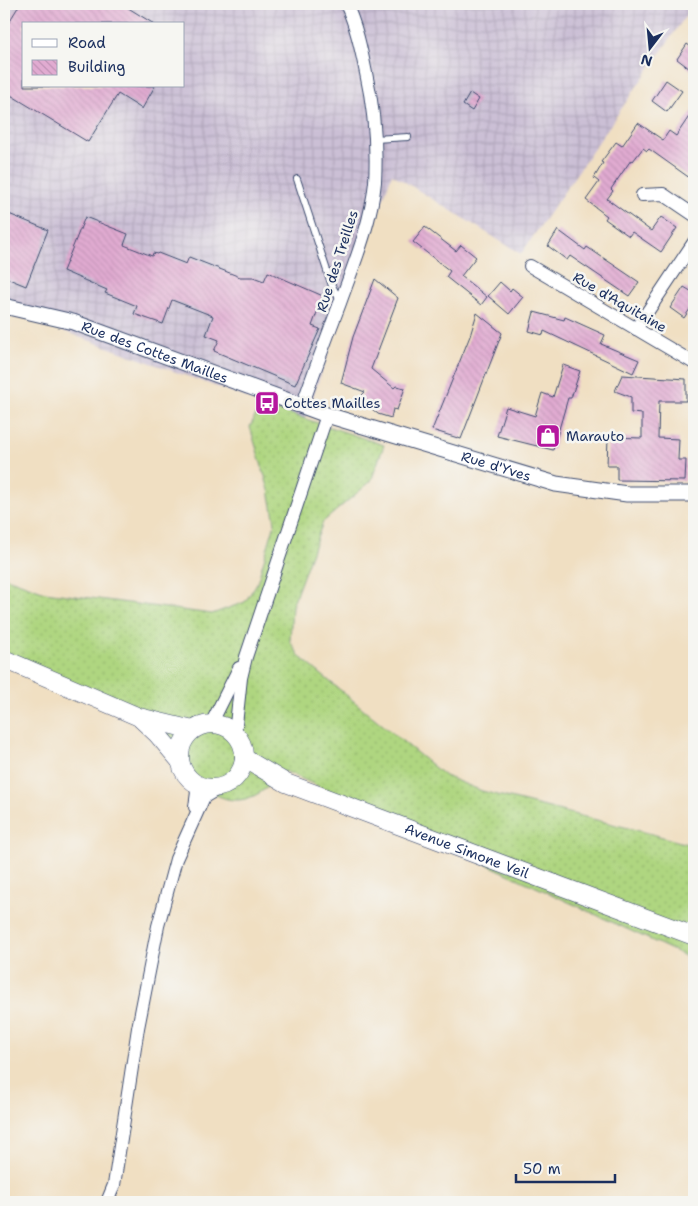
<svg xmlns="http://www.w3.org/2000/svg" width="698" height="1206" viewBox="0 0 698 1206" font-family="'Shantell Sans',sans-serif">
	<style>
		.industrial { fill: url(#industrial-grid); fill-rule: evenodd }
		.grass { fill: url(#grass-dots); stroke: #65826f }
		.building { fill: url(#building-back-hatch) }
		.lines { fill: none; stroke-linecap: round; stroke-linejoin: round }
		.service-casing { stroke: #3b496d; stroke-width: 8 }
		.minor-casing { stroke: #3b496d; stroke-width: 14 }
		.tertiary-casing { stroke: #3b496d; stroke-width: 17 }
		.secondary-casing { stroke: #3b496d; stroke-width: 19 }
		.service { stroke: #fff; stroke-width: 6 }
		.minor { stroke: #fff; stroke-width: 12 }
		.tertiary { stroke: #fff; stroke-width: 15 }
		.secondary { stroke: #fff; stroke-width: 18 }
		.labels { text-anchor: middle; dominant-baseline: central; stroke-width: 5; stroke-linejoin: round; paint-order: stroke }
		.street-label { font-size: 14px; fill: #1b2f5e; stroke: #f6f6f2 }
		.poi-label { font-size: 14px; fill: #1b2f5e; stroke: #f6f6f2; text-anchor: start }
	</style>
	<defs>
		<pattern id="industrial-grid" width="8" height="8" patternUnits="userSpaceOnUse" patternTransform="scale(1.25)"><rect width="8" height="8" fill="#cbbfd5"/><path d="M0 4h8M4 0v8" fill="none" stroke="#aea4b9"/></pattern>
		<pattern id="grass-dots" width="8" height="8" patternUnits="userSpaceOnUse" patternTransform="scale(1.25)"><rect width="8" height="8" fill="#afd680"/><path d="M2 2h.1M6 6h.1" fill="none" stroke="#96b871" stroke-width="1.8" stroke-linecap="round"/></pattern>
		<pattern id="building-back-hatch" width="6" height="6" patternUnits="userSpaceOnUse" patternTransform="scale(1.25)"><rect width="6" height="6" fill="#e1abd1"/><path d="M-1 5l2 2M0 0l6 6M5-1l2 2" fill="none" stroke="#c093b6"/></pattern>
	</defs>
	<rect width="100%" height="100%" fill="#f6f6f2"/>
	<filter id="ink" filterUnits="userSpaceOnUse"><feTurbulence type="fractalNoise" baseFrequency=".02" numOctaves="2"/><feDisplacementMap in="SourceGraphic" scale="10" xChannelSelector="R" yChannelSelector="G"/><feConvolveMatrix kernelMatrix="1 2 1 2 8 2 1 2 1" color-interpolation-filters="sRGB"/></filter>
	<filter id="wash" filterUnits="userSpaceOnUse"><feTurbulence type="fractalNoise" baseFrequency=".0096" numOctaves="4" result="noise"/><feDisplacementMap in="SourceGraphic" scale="20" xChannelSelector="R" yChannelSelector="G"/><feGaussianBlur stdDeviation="1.12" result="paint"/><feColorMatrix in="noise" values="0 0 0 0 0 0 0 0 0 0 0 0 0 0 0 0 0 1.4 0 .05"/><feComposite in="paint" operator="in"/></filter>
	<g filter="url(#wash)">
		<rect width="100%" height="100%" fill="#f0dfc2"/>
		<path class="industrial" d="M4,4H694L521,254L392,174L305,419L33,320L4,314ZM24,24H184V86H24Z"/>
		<path class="grass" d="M261,404L384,445L371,481L323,522L292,606L290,641L300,657L445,776L482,791L652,834L694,846V960L285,771C257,800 235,812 201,785C195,780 188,776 183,770C177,761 173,747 169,737L4,658V577L45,592L212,614L245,602L257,583L275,523L269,490L250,427Z"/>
		<g id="blocks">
			<g class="building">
				<polygon points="20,4 122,4 154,24 24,24 24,86 155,86 142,109 118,94 88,142 4,91 4,30"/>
				<polygon points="687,44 694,49 694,72 677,59"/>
				<polygon points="666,80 682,91 667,112 652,101"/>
				<polygon points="470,93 479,99 472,111 463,105"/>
				<polygon points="694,109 694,181 649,149 647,151 643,148 633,161 631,160 611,189 613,191 607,199 651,231 661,217 677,228 661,252 632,232 629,236 605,219 607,216 586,200 599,182 594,178 603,163 601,162 616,142 622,146 638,123 663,140 669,131 676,136"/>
				<polygon points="4,212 48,230 26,286 4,277"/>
				<polygon points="85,217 128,234 124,245 152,256 153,253 157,254 158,253 186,264 189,257 240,277 253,277 264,281 268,272 323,296 312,326 320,329 295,385 214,351 219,340 206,335 213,316 172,300 163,324 134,314 137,306 105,293 107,290 63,271"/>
				<polygon points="425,227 456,251 461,245 476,257 461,276 487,297 481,305 446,277 450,271 413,242"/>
				<polygon points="558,230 585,250 587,247 639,282 629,296 570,256 567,260 548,246"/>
				<polygon points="375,279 398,298 371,369 394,388 396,386 405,388 397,410 393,409 391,418 378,414 359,398 365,392 341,383 353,337"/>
				<polygon points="500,282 510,291 512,288 523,297 509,314 488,296"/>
				<polygon points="684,287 694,293 694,303 684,318 670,308"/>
				<polygon points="534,312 564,320 565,317 605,335 601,344 639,360 633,373 544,331 543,335 529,331"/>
				<polygon points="477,313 502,333 461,439 432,430 470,336"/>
				<polygon points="563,365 580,371 571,398 568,398 553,450 497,436 506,407 535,416 542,393 553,397"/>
				<polygon points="622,375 686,379 686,401 659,401 658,438 679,439 678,460 686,460 685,481 617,480 617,466 607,466 608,437 642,438 642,414 631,413 631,397 615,391"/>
			</g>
		</g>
	</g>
	<g filter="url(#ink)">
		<use href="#blocks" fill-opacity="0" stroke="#3b496d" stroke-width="1"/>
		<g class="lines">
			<defs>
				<g id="service">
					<polyline points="375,139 408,137"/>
					<polyline points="297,179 332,286 340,300"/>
				</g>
				<g id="minor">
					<polyline points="642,195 663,194 694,215"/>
					<polyline points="530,266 694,363"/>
					<polyline points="636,329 694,242"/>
					<path d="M302,406C314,372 327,337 340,303C354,264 371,224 375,182C377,146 374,109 366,73C361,49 356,25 346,4"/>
					<polyline points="211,724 239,668"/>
					<polyline points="235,734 241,678 246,657 327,415"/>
					<polyline points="193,782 197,792 195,807"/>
					<polyline points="107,1202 114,1185 138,1028 158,926 176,859 204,797 219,788"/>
				</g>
				<g id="tertiary">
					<path id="s1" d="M4,306L73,322L327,415L556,484L627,494H694"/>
				</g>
				<g id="secondary">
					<polyline points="4,659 139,717 193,730"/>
					<polyline points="141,719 157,734 180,761"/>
					<circle cx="212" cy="756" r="32"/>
					<path id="s2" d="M244,758L286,783L694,936"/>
				</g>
			</defs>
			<use href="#service" class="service-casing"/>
			<use href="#minor" class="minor-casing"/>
			<use href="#tertiary" class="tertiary-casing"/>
			<use href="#secondary" class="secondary-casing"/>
			<use href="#service" class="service"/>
			<use href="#minor" class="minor"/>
			<use href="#tertiary" class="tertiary"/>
			<use href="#secondary" class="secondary"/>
		</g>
	</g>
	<defs>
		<symbol id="bus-square" viewBox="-11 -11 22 22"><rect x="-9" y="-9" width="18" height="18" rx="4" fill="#b5179e" stroke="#f6f6f2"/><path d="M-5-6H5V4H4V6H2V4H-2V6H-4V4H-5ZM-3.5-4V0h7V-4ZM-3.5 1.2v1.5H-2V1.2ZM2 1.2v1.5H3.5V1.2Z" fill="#fff"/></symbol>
		<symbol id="shop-square" viewBox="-11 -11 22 22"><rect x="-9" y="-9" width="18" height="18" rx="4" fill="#b5179e" stroke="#f6f6f2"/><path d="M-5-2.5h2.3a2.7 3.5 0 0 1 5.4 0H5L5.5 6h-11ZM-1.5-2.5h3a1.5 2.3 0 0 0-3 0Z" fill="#fff"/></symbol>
	</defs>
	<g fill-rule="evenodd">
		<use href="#bus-square" x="253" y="389" width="28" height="28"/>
		<use href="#shop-square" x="534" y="422" width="28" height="28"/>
	</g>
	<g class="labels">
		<g class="street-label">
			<text transform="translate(337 261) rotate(-72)">Rue des Treilles</text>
			<text transform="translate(620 302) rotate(30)">Rue d'Aquitaine</text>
			<text stroke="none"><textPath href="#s1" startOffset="158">Rue des Cottes Mailles</textPath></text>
			<text stroke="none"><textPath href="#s1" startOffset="518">Rue d'Yves</textPath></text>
			<text stroke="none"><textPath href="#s2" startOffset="242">Avenue Simone Veil</textPath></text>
		</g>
		<g class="poi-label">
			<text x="284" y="403">Cottes Mailles</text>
			<text x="566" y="436">Marauto</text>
		</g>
	</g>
	<rect width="698" height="1206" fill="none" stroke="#f6f6f2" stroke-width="20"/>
	<rect x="22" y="22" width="162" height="65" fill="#f6f6f2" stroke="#9ea6b7"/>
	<rect x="32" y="39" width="25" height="8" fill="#ffffff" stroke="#9ea6b7"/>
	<text x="68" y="48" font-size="15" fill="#1b2f5e">Road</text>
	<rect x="32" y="60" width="25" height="15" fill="url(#building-back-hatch)" stroke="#9ea6b7"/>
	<text x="68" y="72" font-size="15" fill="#1b2f5e">Building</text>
	<g transform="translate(650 48) rotate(196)" stroke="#f6f6f2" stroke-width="4" paint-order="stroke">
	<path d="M0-4L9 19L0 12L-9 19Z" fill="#1b2f5e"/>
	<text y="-8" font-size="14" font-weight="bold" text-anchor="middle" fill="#1b2f5e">N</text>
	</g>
	<path d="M516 1174v8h99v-8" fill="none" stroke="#1b2f5e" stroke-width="2.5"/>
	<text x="523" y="1174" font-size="15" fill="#1b2f5e" stroke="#f6f6f2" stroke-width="4" paint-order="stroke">50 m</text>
</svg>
